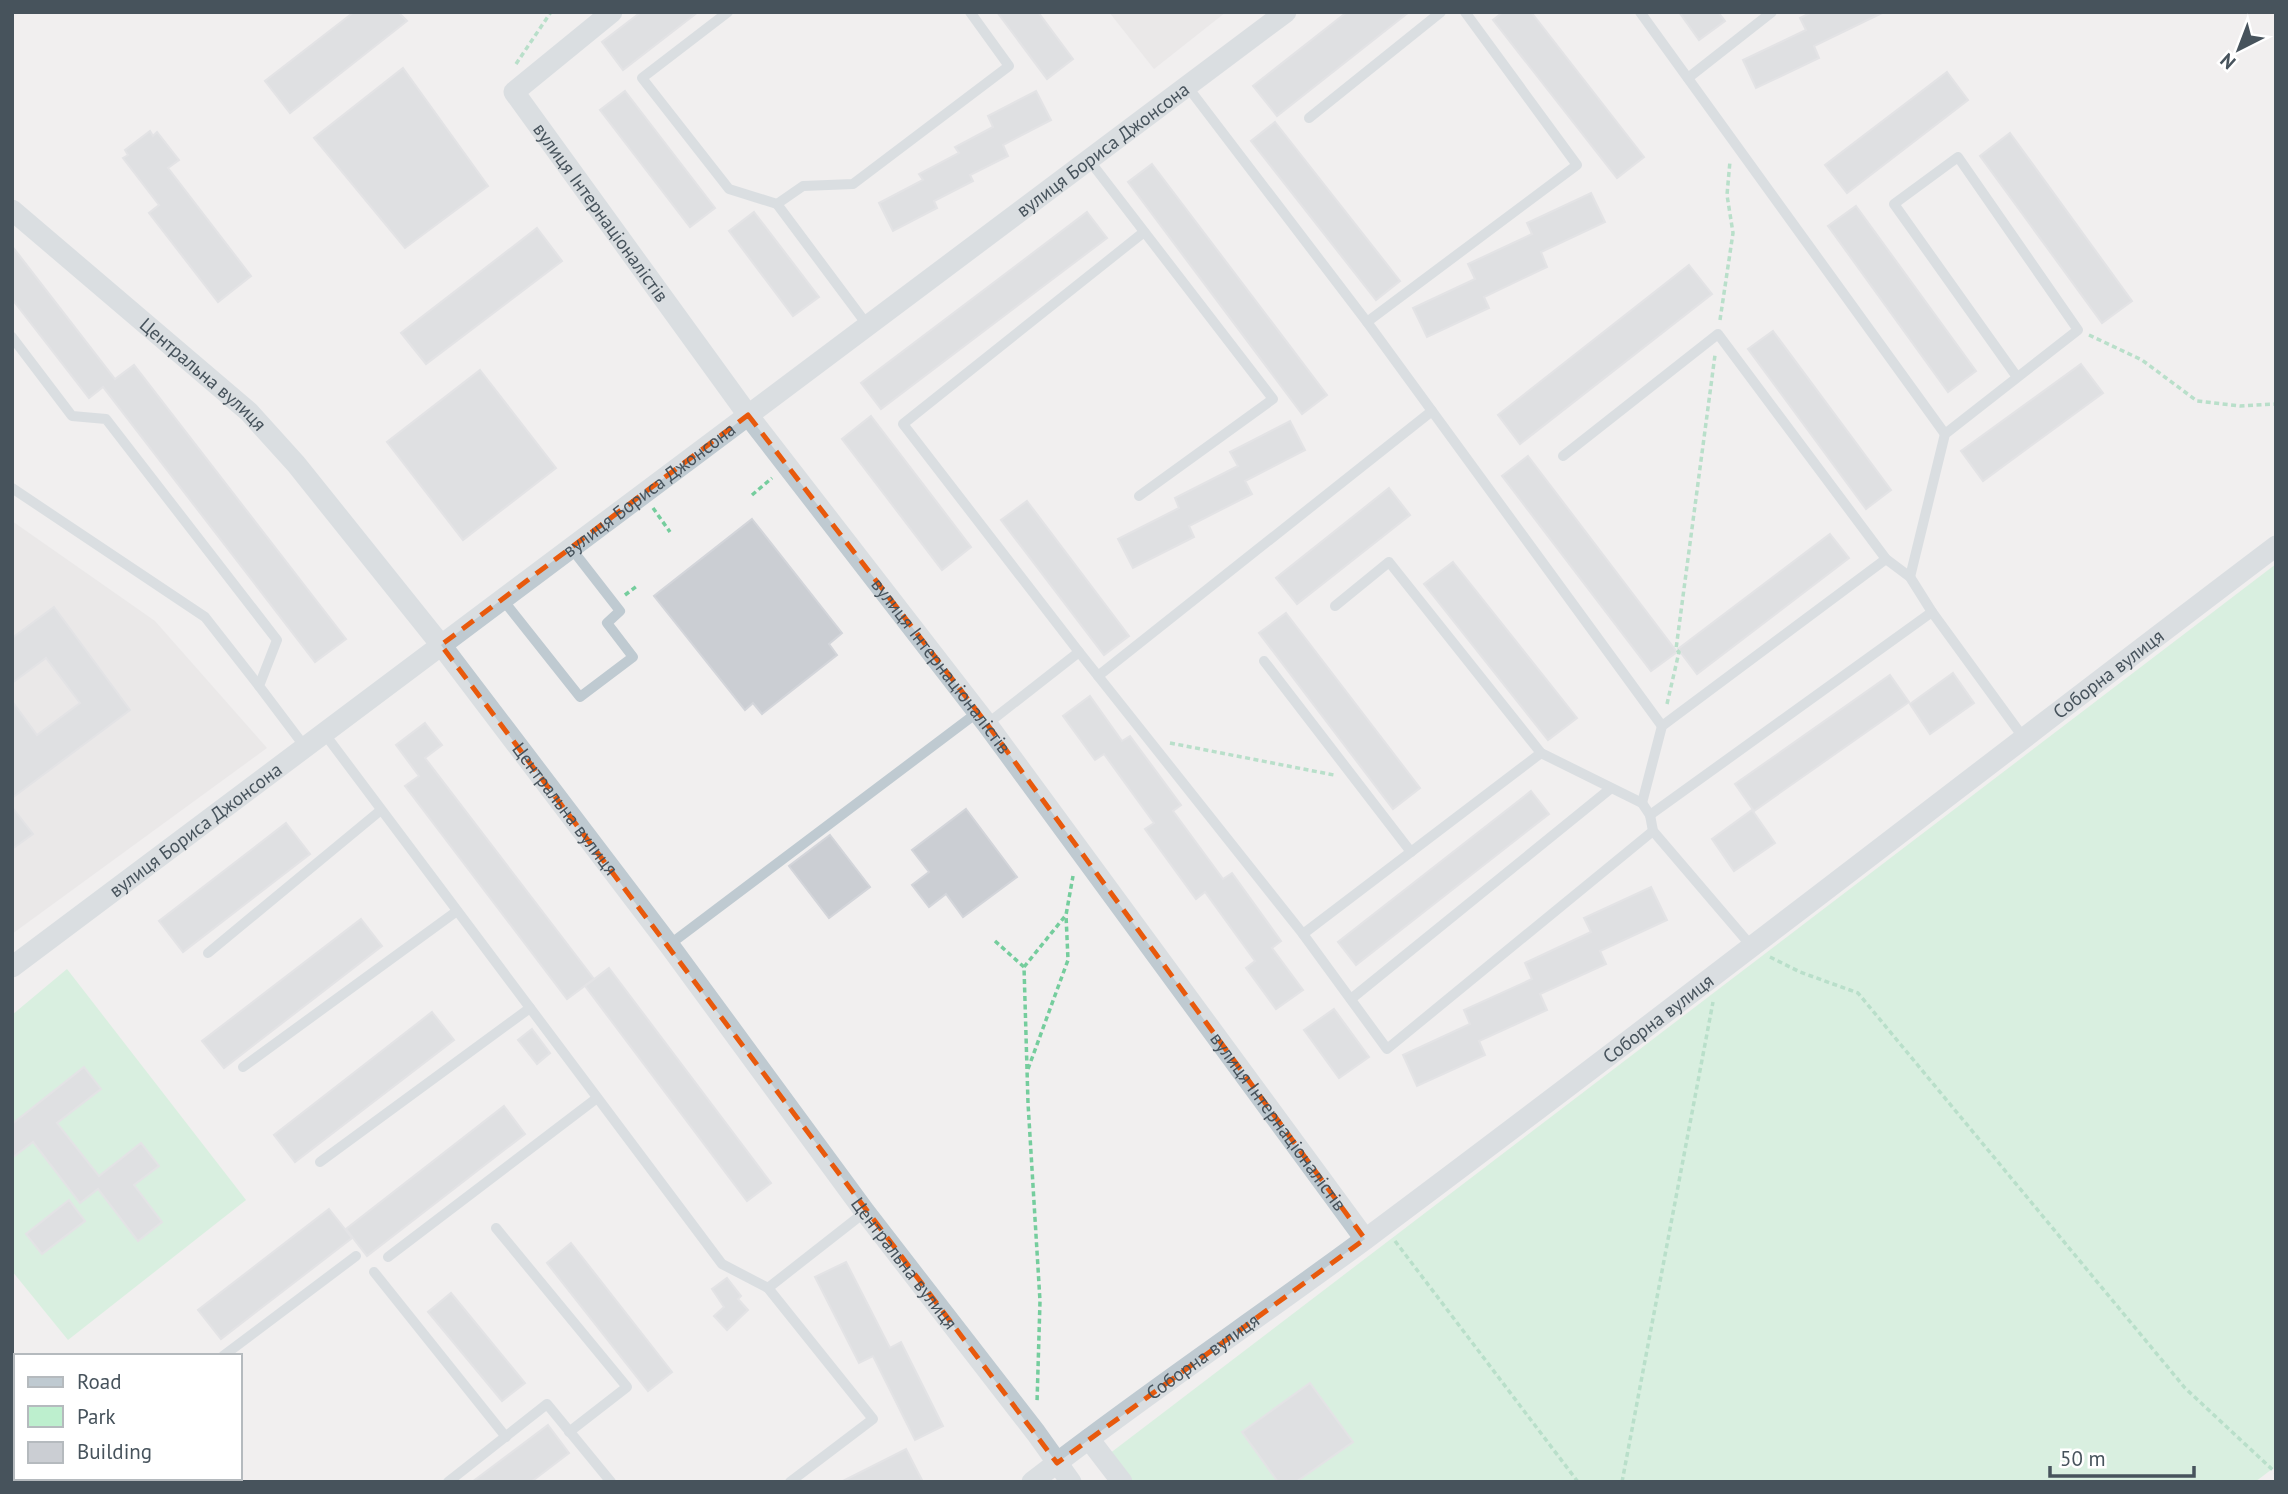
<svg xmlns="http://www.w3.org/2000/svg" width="2288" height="1494" viewBox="0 0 2288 1494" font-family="'PT Sans',sans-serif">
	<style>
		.education { fill: #e2e0e1 }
		.green { fill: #bdefce }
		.building { fill: #cbced3; stroke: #d3d5da; stroke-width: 2 }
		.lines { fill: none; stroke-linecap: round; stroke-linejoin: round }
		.path { stroke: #75cd9d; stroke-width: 3.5; stroke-dasharray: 5 3.5; stroke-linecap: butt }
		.lane { stroke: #bfcad1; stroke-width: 10 }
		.street { stroke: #bfcad1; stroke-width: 21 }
		.marked { fill: none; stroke: #e8590c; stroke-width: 5; stroke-dasharray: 14 9; stroke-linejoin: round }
		.labels { text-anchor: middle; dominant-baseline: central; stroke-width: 5; stroke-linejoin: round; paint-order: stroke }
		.street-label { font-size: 19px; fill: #47535c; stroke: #fff }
	</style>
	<rect width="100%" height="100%" fill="#f1efef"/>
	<g class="education">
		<polygon points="1109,12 1226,12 1154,69"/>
		<polygon points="12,521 155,621 267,748 12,934"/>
	</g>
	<g class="green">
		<polygon points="2276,564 2276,1466 2255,1482 1130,1482 1109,1454"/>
		<polygon points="67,969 246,1200 68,1340 12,1271 12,1015"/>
	</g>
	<g class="building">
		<polygon points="354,12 398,12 407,21 290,113 265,81"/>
		<polygon points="641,12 698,12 623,70 602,42"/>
		<polygon points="997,12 1038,12 1073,59 1047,79"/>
		<polygon points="1347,12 1409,12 1277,116 1253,86"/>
		<polygon points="1503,12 1531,12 1644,157 1617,178 1493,20"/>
		<polygon points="1679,12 1718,12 1725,21 1699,40"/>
		<polygon points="1812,12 1884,12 1814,46 1819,58 1756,88 1743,60 1806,30 1800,18"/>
		<polygon points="403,68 488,186 405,248 314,138"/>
		<polygon points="1947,72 1968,100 1847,193 1825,165"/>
		<polygon points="625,91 715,208 690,227 600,110"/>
		<polygon points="1036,91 1051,120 1003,145 1008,156 970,175 973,181 934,201 937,208 893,231 879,203 923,180 919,174 959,153 955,147 993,127 988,116"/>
		<polygon points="1275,122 1400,281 1376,300 1251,141"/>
		<polygon points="150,131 153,136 157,132 179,160 168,168 251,276 218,302 149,213 159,205 123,158 128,155 125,150"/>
		<polygon points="2010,133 2132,301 2102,323 1980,156"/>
		<polygon points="1152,164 1327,395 1302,414 1128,182"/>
		<polygon points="1591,193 1605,222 1541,252 1547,267 1484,297 1489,308 1427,337 1413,308 1475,279 1468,264 1532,234 1527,223"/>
		<polygon points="1856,206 1976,371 1948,392 1828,226"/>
		<polygon points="754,212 819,297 793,316 729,231"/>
		<polygon points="1087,212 1107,238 881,409 861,383"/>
		<polygon points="537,228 562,261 426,364 401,333"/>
		<polygon points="12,246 115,379 134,365 346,639 315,662 103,387 89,398 12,299"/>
		<polygon points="1689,265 1712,294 1520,444 1498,415"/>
		<polygon points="1773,331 1891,490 1866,509 1748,349"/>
		<polygon points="2081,364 2103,393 1983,481 1961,451"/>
		<polygon points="480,370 556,468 463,540 387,442"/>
		<polygon points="871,416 971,547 942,570 842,439"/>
		<polygon points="1290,421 1305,450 1245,481 1252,494 1189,526 1194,537 1133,568 1118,539 1179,508 1175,498 1238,466 1230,452"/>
		<polygon points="1528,456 1677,652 1651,671 1502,476"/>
		<polygon points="1389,488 1410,515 1297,604 1276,578"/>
		<polygon points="1027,501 1129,636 1104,655 1001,520"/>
		<polygon points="752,519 842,633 829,644 837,655 762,714 753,703 745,710 654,596"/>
		<polygon points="1830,534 1849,558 1697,674 1678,649"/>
		<polygon points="1453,562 1577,718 1548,740 1424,584"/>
		<polygon points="54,607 130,710 12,798 12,701 37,735 80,703 46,658 12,683 12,638"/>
		<polygon points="1286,613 1420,788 1393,809 1259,633"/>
		<polygon points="1953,673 1974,703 1930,734 1910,704"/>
		<polygon points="1890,675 1909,702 1754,811 1735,784"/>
		<polygon points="1090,696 1122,741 1130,736 1181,805 1173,811 1223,879 1232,873 1281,941 1272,948 1303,990 1276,1009 1246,968 1255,961 1205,892 1196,899 1145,829 1154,823 1104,754 1095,760 1063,716"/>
		<polygon points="425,723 442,745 425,758 594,979 567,999 405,786 419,776 396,745"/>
		<polygon points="1531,791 1549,814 1356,965 1338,942"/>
		<polygon points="12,807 33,834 12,849"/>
		<polygon points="966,809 1017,877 963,917 946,894 929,907 912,885 929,872 912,850"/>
		<polygon points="1752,810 1775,843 1734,871 1712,839"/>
		<polygon points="286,823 310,854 183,952 159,921"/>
		<polygon points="830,835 870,887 829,918 789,866"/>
		<polygon points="1651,887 1667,920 1600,951 1606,964 1540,994 1547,1010 1479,1041 1485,1055 1417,1086 1403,1055 1470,1024 1464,1010 1532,979 1525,963 1591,932 1584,918"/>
		<polygon points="361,919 382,946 224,1068 202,1041"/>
		<polygon points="609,968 771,1183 747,1201 585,986"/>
		<polygon points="1334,1009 1369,1057 1339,1078 1304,1030"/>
		<polygon points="432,1012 454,1040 295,1162 274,1135"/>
		<polygon points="532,1029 550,1053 537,1064 518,1040"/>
		<polygon points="84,1067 101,1089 57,1123 99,1176 141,1143 159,1166 134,1185 162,1222 138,1241 98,1189 80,1203 33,1142 12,1158 12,1124"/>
		<polygon points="504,1106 525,1134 367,1256 346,1229"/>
		<polygon points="69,1200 85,1221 42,1254 26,1234"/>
		<polygon points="329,1209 352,1238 221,1339 198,1310"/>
		<polygon points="571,1243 672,1372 648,1391 547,1263"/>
		<polygon points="846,1262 890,1348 901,1342 943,1426 915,1440 873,1356 859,1363 815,1277"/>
		<polygon points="727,1278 741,1296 738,1299 748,1310 727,1330 714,1316 724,1307 712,1289"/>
		<polygon points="451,1293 525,1383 502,1401 428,1312"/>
		<polygon points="1310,1383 1353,1442 1296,1482 1278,1482 1242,1432"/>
		<polygon points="548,1425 569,1453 531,1482 472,1482"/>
		<polygon points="906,1449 923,1482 841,1482"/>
	</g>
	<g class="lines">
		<g class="path">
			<polyline points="516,64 551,12"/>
			<polyline points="1720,320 1733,233 1727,195 1730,161"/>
			<polyline points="2089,335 2142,360 2197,401 2240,406 2276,404"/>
			<polyline points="752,495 772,478"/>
			<polyline points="653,508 670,532"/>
			<polyline points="625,595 637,586"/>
			<polyline points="1667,704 1679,652 1676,649 1715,355"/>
			<polyline points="1170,743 1334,775"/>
			<polyline points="995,941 1024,967 1028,1103 1040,1301 1037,1403"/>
			<polyline points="1770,957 1800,972 1858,993 2185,1388 2276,1473"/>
			<polyline points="1024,967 1066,915 1073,876"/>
			<polyline points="1028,1069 1068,960 1066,915"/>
			<polyline points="1395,1241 1578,1482"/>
			<polyline points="1622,1482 1713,1002"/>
		</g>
		<g class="lane">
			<polyline points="728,12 642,78 729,189 777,204 803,186 853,184 1009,66 970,12"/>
			<polyline points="1640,12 1945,434"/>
			<polyline points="1688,78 1772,12"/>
			<polyline points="1187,86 1367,322 1662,726"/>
			<polyline points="1309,118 1441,12"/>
			<polyline points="1089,160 1273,399 1139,496"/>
			<polyline points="777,204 868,326"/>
			<polyline points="1144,232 903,424 1079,652 1303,934 1387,1049 1653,831"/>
			<polyline points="1367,322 1577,165 1465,12"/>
			<polyline points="12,337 72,416 106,419 277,640 259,686 305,747"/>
			<polyline points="1563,456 1718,334 1886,559 1910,577 1932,612 2023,737"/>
			<polyline points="12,488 205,617 259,686"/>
			<polyline points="1910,577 1945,434 2078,330 1958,157 1894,204 2017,377"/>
			<polyline points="503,600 580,697 633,657 607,623 620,611 571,548"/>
			<polyline points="1335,606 1389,562 1541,753 1642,803 1650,815 1653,831 1753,948"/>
			<polyline points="1264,661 1411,852"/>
			<polyline points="1098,676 1432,411"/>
			<polyline points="987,724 1079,652"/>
			<polyline points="324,733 722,1264 768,1288 873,1419 790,1482"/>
			<polyline points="1642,803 1662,726 1886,559"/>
			<polyline points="1650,815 1932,612"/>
			<polyline points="1303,934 1541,753"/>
			<polyline points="669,945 978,712"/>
			<polyline points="208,953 381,810"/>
			<polyline points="1351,999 1610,789"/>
			<polyline points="243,1067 457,911"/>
			<polyline points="320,1162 530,1008"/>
			<polyline points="496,1228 627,1387 569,1432"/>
			<polyline points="388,1257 597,1098"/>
			<polyline points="374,1272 506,1437"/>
			<polyline points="768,1288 865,1212"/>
			<polyline points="223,1356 356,1256"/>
			<polyline points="219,1478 222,1482"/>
			<polyline points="448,1482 547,1404 611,1482"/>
		</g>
		<g class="street">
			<path id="s1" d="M612,12L514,92L748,415L987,724L1365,1239"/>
			<path id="s2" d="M12,210L249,412L296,464L441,645L669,945L865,1212L1036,1433L1071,1482"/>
			<path id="s3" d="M12,967L1286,12"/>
			<polyline points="1089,1439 1122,1482"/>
			<path id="s4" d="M1032,1482C1141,1397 1256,1320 1367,1238C1673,1010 1972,776 2276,546"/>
		</g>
	</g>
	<path d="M0 0H2288V1494H0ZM748,415L987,724L1365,1239L1057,1463L441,645Z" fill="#f1efef" fill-opacity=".55" fill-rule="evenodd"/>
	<path class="marked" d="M748,415L987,724L1365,1239L1057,1463L441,645Z"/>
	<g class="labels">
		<g class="street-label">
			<text stroke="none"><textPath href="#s3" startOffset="1363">вулиця Бориса Джонсона</textPath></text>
			<text stroke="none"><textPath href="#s1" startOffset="275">вулиця Інтернаціоналістів</textPath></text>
			<text stroke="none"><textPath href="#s2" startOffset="252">Центральна вулиця</textPath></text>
			<text stroke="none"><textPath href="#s3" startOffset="796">вулиця Бориса Джонсона</textPath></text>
			<text stroke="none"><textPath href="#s1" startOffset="842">вулиця Інтернаціоналістів</textPath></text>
			<text stroke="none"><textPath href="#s4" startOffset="1346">Соборна вулиця</textPath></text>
			<text stroke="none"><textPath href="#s2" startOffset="819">Центральна вулиця</textPath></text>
			<text stroke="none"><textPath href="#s3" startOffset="229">вулиця Бориса Джонсона</textPath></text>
			<text stroke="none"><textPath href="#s4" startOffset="779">Соборна вулиця</textPath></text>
			<text stroke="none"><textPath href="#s1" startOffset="1409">вулиця Інтернаціоналістів</textPath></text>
			<text stroke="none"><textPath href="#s2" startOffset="1386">Центральна вулиця</textPath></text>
			<text stroke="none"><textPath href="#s4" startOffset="212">Соборна вулиця</textPath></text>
		</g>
	</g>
	<rect width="2288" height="1494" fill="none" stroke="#47535c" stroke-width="28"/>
	<rect x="14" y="1354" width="228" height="126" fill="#ffffff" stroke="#b5babe" stroke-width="2"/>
	<rect x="28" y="1377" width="35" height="10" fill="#bfcad1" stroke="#b5babe" stroke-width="2"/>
	<text x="77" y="1389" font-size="21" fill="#47535c">Road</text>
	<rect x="28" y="1406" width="35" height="21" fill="#bdefce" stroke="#b5babe" stroke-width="2"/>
	<text x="77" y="1424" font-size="21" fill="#47535c">Park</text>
	<rect x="28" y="1442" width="35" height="21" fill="#cbced3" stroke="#b5babe" stroke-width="2"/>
	<text x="77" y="1459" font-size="21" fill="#47535c">Building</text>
	<g transform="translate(2239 49) rotate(222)" stroke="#ffffff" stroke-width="5" paint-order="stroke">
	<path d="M0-5L12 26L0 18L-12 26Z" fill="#47535c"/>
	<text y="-10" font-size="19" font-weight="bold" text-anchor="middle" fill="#47535c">N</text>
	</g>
	<path d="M2050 1466v10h144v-10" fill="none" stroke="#47535c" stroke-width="3.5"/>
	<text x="2060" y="1466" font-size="21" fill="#47535c" stroke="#ffffff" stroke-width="5" paint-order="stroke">50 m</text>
</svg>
